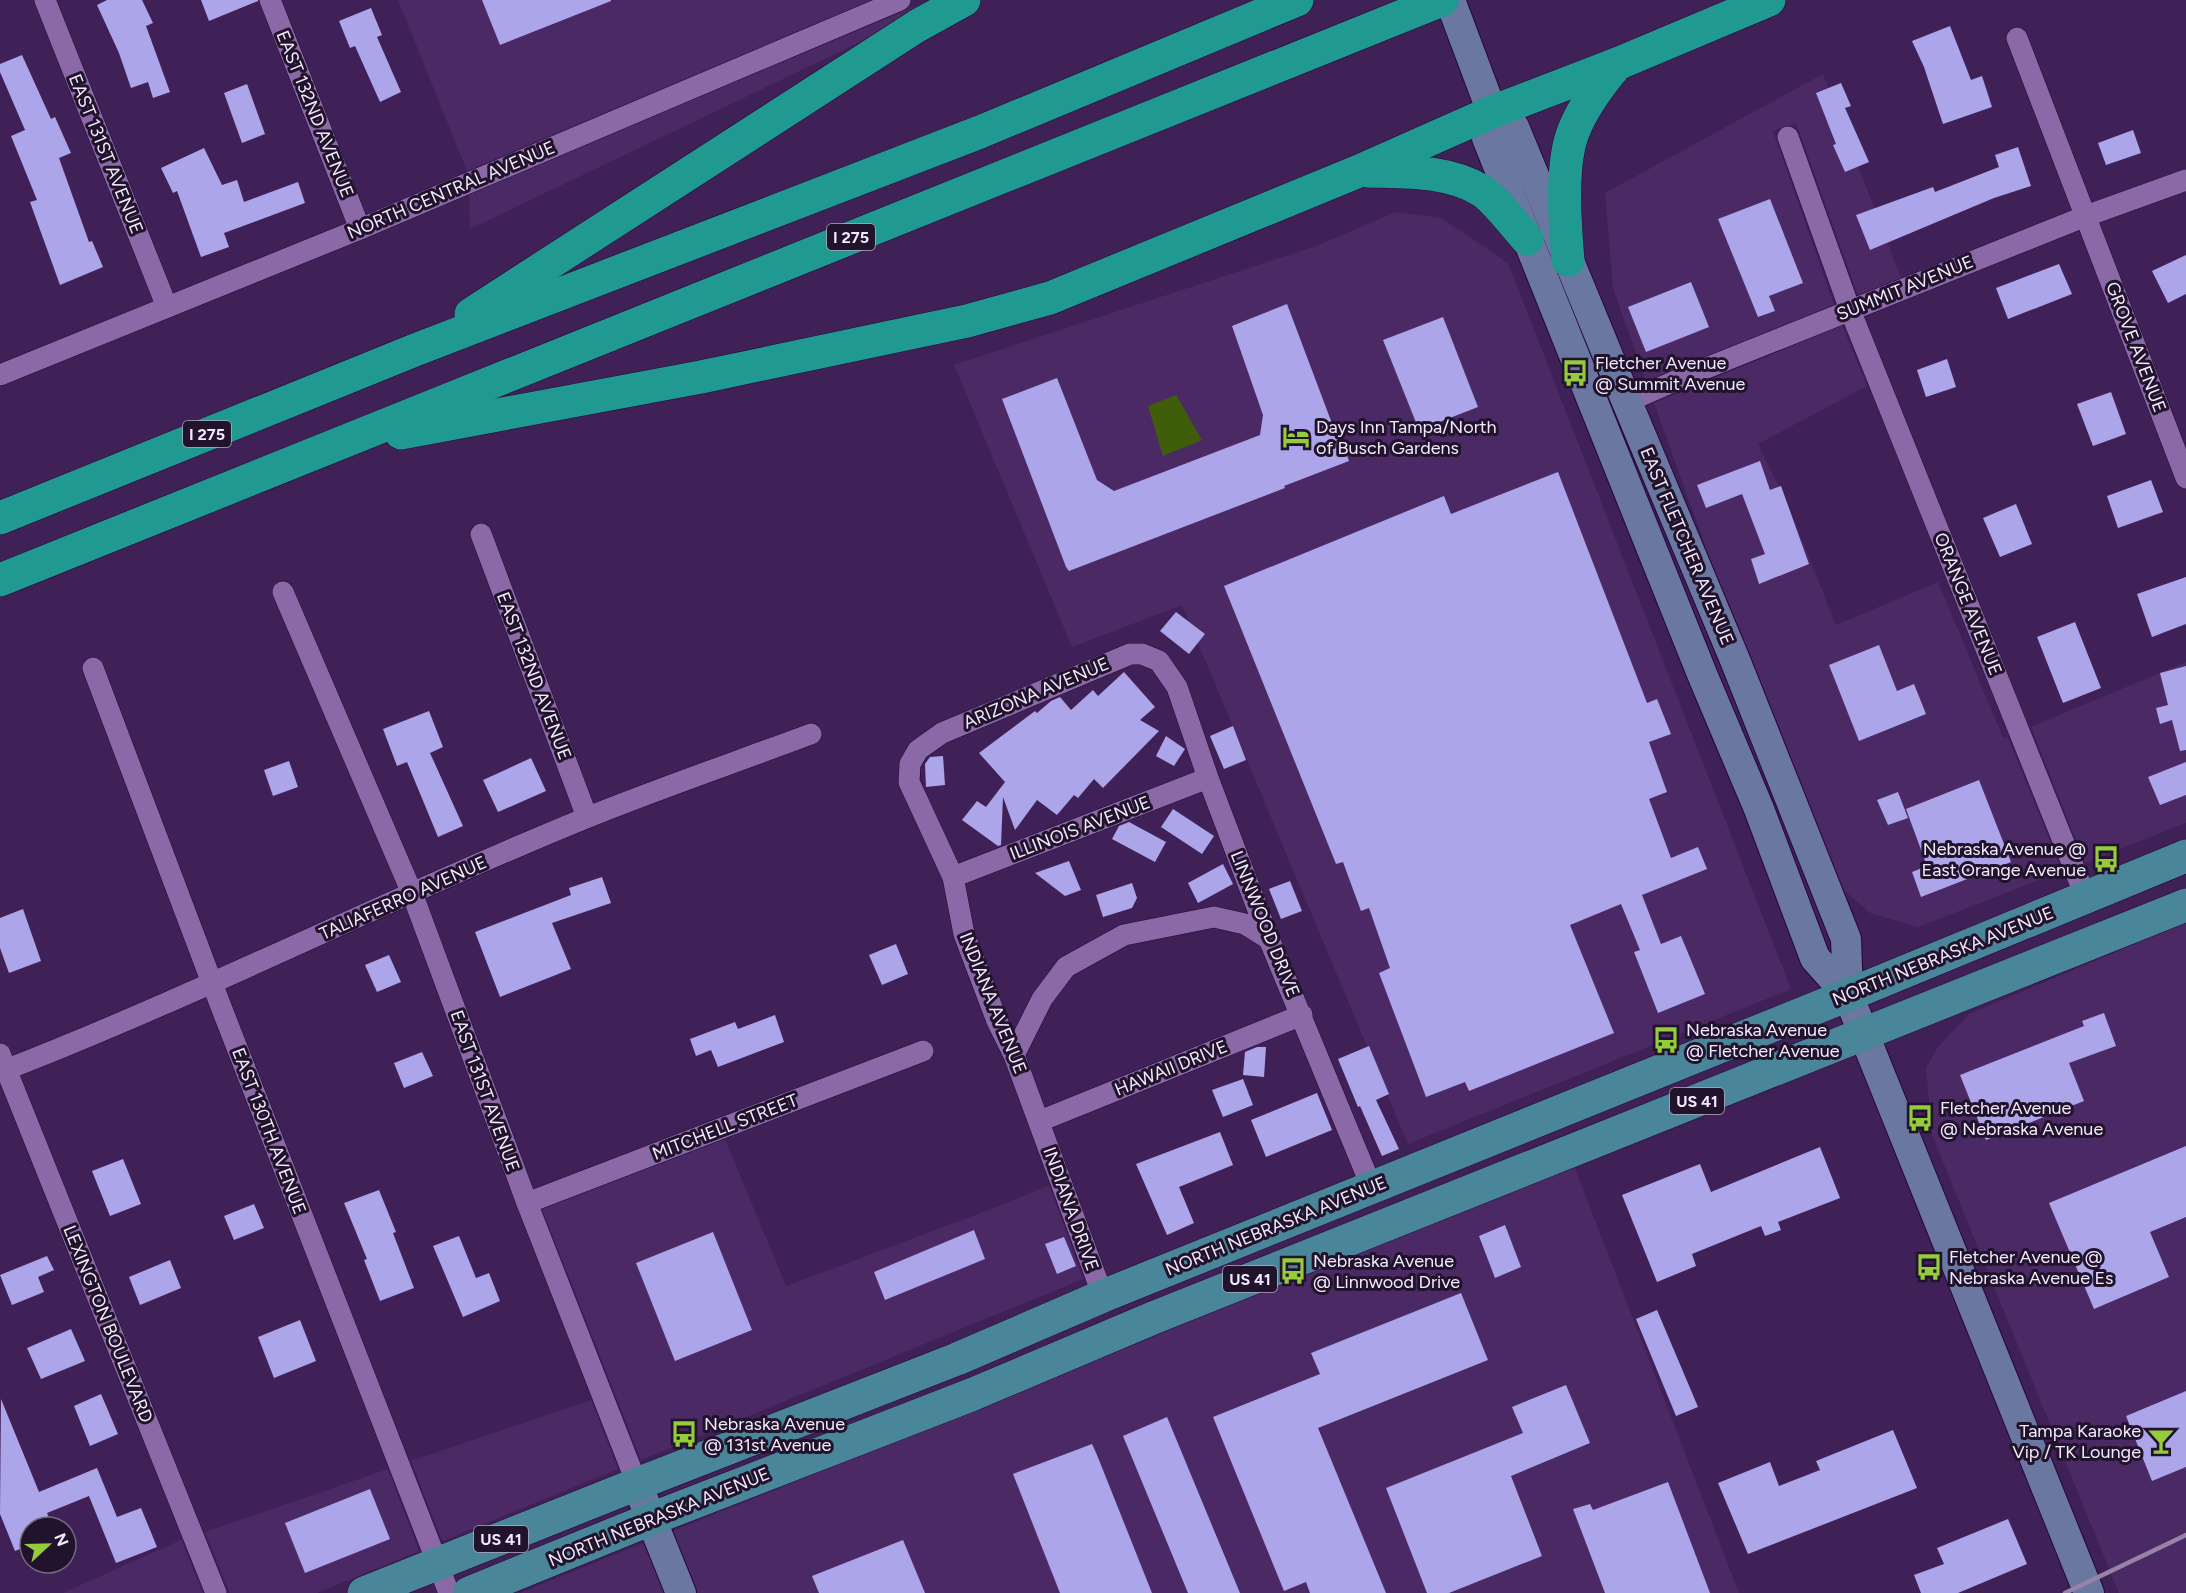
<svg xmlns="http://www.w3.org/2000/svg" width="2186" height="1593" viewBox="0 0 2186 1593" font-family="Figtree,sans-serif">
	<style>
		.built { fill: #4b2965 }
		.water { fill: #405d0a }
		.building { fill: #aca5ea }
		.lines { fill: none; stroke-linecap: round; stroke-linejoin: round }
		.street-casing { stroke: #26053b; stroke-width: 22 }
		.secondary-casing { stroke: #26053b; stroke-width: 32 }
		.primary-casing { stroke: #26053b; stroke-width: 34 }
		.highway-casing { stroke: #26053b; stroke-width: 34 }
		.street { stroke: #8a69a6; stroke-width: 21 }
		.secondary { stroke: #6a77a0; stroke-width: 30 }
		.primary { stroke: #4a8699; stroke-width: 33 }
		.highway { stroke: #209991; stroke-width: 33 }
		.rail { stroke: #9783a8; stroke-width: 4.5 }
		.labels { text-anchor: middle; dominant-baseline: central; stroke-width: 6; stroke-linejoin: round; paint-order: stroke }
		.shield { fill: #20132b; stroke: #b4a9bf; stroke-width: 1.5 }
		.shield-label { font-size: 16px; font-weight: bold; fill: #f3e9fe }
		.street-label { font-size: 18px; fill: #f3e9fe; stroke: #20132b }
		.poi-label { font-size: 18px; fill: #f3e9fe; stroke: #20132b; text-anchor: start }
	</style>
	<rect width="100%" height="100%" fill="#402157"/>
	<g class="built">
		<polygon points="398,0 872,0 467,171"/>
		<polygon points="930,0 941,0 902,22 470,229 469,194"/>
		<polygon points="1823,74 1901,278 1858,295 1796,123 1773,131 1834,305 1646,382 1613,288 1605,193"/>
		<polygon points="1396,212 1441,218 1508,263 1791,989 1408,1144 1182,605 1072,647 954,365 1316,246"/>
		<polygon points="1842,325 1867,386 1758,444 1788,505 1836,625 1938,582 2003,738 2008,737 2062,871 1918,927 1870,913 1838,885 1731,618 1654,403"/>
		<polygon points="2186,662 2186,823 2085,863 2031,727"/>
		<polygon points="2186,922 2186,1593 2119,1593 1932,1135 1926,1068 1938,1047 1969,1014"/>
		<polygon points="725,1139 786,1286 1007,1203 1049,1185 1083,1279 641,1460 542,1209"/>
		<polygon points="1574,1166 1739,1593 520,1593"/>
		<polygon points="591,1400 618,1469 442,1541 411,1461"/>
		<polygon points="388,1469 419,1551 317,1593 230,1593 205,1532"/>
		<polygon points="181,1540 203,1593 63,1593"/>
	</g>
	<polygon class="water" points="1176,395 1202,440 1163,456 1148,406"/>
	<g class="building">
		<polygon points="107,0 142,0 153,23 146,26 170,92 153,98 148,82 131,88 119,53 97,5"/>
		<polygon points="201,0 258,0 258,1 209,21"/>
		<polygon points="482,0 611,0 611,1 500,45"/>
		<polygon points="371,8 382,35 377,37 401,92 380,102 355,46 350,48 339,21"/>
		<polygon points="1950,26 1971,80 1982,76 1992,107 1943,124 1924,67 1912,41"/>
		<polygon points="22,55 51,119 55,117 71,153 59,158 89,242 92,241 103,267 60,285 30,202 37,200 11,136 25,130 0,72 0,64"/>
		<polygon points="1841,83 1851,106 1845,108 1869,162 1845,172 1833,145 1836,144 1816,93"/>
		<polygon points="247,84 265,134 242,143 224,93"/>
		<polygon points="2133,130 2141,153 2106,165 2098,143"/>
		<polygon points="2018,147 2031,186 1994,198 1870,250 1856,215 1933,187 1935,192 1999,167 1995,155"/>
		<polygon points="204,148 222,185 237,180 244,202 298,182 305,203 224,233 229,247 201,257 177,191 173,193 161,168"/>
		<polygon points="1770,199 1803,283 1769,296 1775,311 1758,317 1718,219"/>
		<polygon points="2186,255 2186,294 2168,303 2152,271"/>
		<polygon points="2059,264 2072,294 2008,319 1996,288"/>
		<polygon points="1691,282 1709,327 1646,352 1628,307"/>
		<polygon points="1287,304 1339,442 1342,441 1349,461 1284,486 1285,488 1069,571 1066,567 1002,399 1057,378 1097,480 1114,491 1260,435 1263,415 1232,326"/>
		<polygon points="1443,317 1478,407 1419,430 1383,340"/>
		<polygon points="1947,359 1956,387 1926,397 1917,370"/>
		<polygon points="2111,392 2126,434 2093,446 2077,404"/>
		<polygon points="1760,461 1770,490 1781,486 1809,564 1759,584 1751,559 1765,554 1742,494 1706,508 1697,485"/>
		<polygon points="1558,472 1647,703 1657,699 1671,734 1649,742 1667,792 1649,799 1671,858 1698,847 1707,869 1642,895 1661,944 1681,936 1705,994 1658,1013 1634,952 1640,950 1621,904 1570,925 1614,1033 1469,1091 1465,1082 1426,1097 1379,973 1390,968 1369,908 1361,911 1343,862 1336,864 1224,586 1444,496 1451,514"/>
		<polygon points="2151,480 2163,512 2118,528 2107,496"/>
		<polygon points="2016,504 2032,544 2000,557 1983,518"/>
		<polygon points="2186,577 2186,624 2152,637 2137,594"/>
		<polygon points="1176,612 1205,634 1189,654 1160,631"/>
		<polygon points="2075,622 2101,688 2063,703 2037,637"/>
		<polygon points="1879,645 1897,691 1914,684 1926,714 1859,741 1829,665"/>
		<polygon points="2186,666 2186,750 2180,751 2172,720 2160,724 2156,708 2168,705 2160,673"/>
		<polygon points="1124,672 1155,707 1140,720 1159,731 1103,788 1094,779 1078,798 1074,795 1057,815 1037,800 1015,830 1003,797 1001,845 998,846 962,820 977,801 986,807 1005,782 979,753 1035,711 1037,713 1051,701 1060,697 1071,710 1093,690 1098,696"/>
		<polygon points="429,711 443,747 430,753 463,826 438,837 407,762 397,766 383,729"/>
		<polygon points="1233,726 1246,760 1224,769 1210,736"/>
		<polygon points="1166,736 1185,749 1174,766 1156,756"/>
		<polygon points="943,756 945,785 926,787 925,764 930,757"/>
		<polygon points="531,758 546,791 498,812 483,780"/>
		<polygon points="289,761 298,787 273,796 264,770"/>
		<polygon points="2186,762 2186,795 2160,805 2148,777"/>
		<polygon points="1979,780 2011,862 1921,897 1912,872 1927,866 1906,809"/>
		<polygon points="1898,792 1908,818 1888,825 1877,800"/>
		<polygon points="1173,809 1214,836 1202,854 1161,827"/>
		<polygon points="1129,822 1166,842 1155,862 1112,839 1119,826"/>
		<polygon points="1069,861 1081,890 1065,896 1035,873"/>
		<polygon points="1223,864 1233,884 1198,903 1188,883"/>
		<polygon points="602,877 611,903 552,923 571,969 500,997 475,932 571,895 569,888"/>
		<polygon points="1290,881 1302,911 1281,919 1269,889"/>
		<polygon points="1132,883 1137,898 1132,908 1103,917 1096,895"/>
		<polygon points="23,909 41,961 9,973 0,948 0,918"/>
		<polygon points="896,944 908,974 882,985 869,955"/>
		<polygon points="389,955 401,982 377,992 365,965"/>
		<polygon points="2104,1013 2116,1046 2069,1063 2084,1101 1986,1140 1960,1075 2084,1026 2082,1021"/>
		<polygon points="775,1015 784,1042 718,1067 711,1050 696,1056 690,1039 735,1022 738,1029"/>
		<polygon points="1369,1046 1389,1094 1376,1100 1399,1149 1382,1156 1360,1106 1358,1107 1338,1059"/>
		<polygon points="1257,1047 1266,1047 1264,1077 1243,1075 1245,1052"/>
		<polygon points="422,1052 433,1076 404,1088 394,1063"/>
		<polygon points="1243,1079 1253,1105 1223,1117 1212,1090"/>
		<polygon points="1317,1093 1332,1130 1266,1157 1251,1120"/>
		<polygon points="1220,1132 1233,1165 1179,1187 1194,1223 1167,1235 1136,1164"/>
		<polygon points="2186,1146 2186,1217 2150,1232 2169,1277 2094,1309 2049,1203"/>
		<polygon points="1820,1147 1840,1198 1778,1222 1781,1230 1765,1236 1761,1226 1692,1254 1696,1266 1657,1282 1622,1195 1700,1164 1711,1192"/>
		<polygon points="123,1159 141,1204 110,1216 92,1171"/>
		<polygon points="379,1190 396,1232 393,1233 414,1288 380,1301 364,1260 367,1259 344,1203"/>
		<polygon points="254,1204 264,1228 234,1240 224,1216"/>
		<polygon points="1505,1225 1521,1267 1495,1278 1479,1236"/>
		<polygon points="974,1230 985,1259 885,1300 874,1272"/>
		<polygon points="713,1232 752,1330 675,1361 636,1263"/>
		<polygon points="459,1236 476,1278 489,1273 500,1301 463,1317 433,1246"/>
		<polygon points="1064,1237 1076,1266 1057,1274 1045,1244"/>
		<polygon points="47,1256 54,1270 38,1277 44,1292 12,1305 0,1275"/>
		<polygon points="170,1260 181,1288 140,1305 129,1277"/>
		<polygon points="1461,1293 1488,1360 1318,1428 1386,1593 1310,1593 1306,1582 1284,1591 1213,1417 1320,1374 1311,1353"/>
		<polygon points="1657,1310 1698,1407 1676,1416 1636,1319"/>
		<polygon points="300,1320 316,1361 274,1378 258,1337"/>
		<polygon points="71,1329 85,1361 41,1379 27,1348"/>
		<polygon points="1566,1385 1590,1443 1511,1476 1542,1556 1449,1593 1427,1593 1386,1488 1523,1433 1512,1407"/>
		<polygon points="2186,1391 2186,1467 2152,1481 2126,1416"/>
		<polygon points="101,1394 118,1434 90,1446 74,1406"/>
		<polygon points="1,1399 39,1492 97,1468 117,1517 141,1508 157,1547 116,1563 89,1496 47,1513 53,1527 30,1527 30,1545 15,1551 0,1514"/>
		<polygon points="1167,1417 1240,1593 1188,1593 1123,1436"/>
		<polygon points="1893,1430 1917,1488 1748,1554 1718,1483 1770,1462 1779,1486 1820,1470 1816,1461"/>
		<polygon points="1092,1444 1097,1455 1152,1593 1060,1593 1013,1474"/>
		<polygon points="1668,1482 1710,1593 1605,1593 1573,1509 1590,1504 1593,1510"/>
		<polygon points="370,1489 390,1539 305,1573 285,1523"/>
		<polygon points="2008,1519 2027,1564 1958,1593 1921,1593 1914,1575 1944,1564 1937,1548"/>
		<polygon points="903,1540 925,1593 819,1593 812,1576"/>
	</g>
	<g class="lines">
		<defs>
			<g id="street">
				<polyline points="45,0 167,307"/>
				<polyline points="270,0 360,229"/>
				<polyline points="2017,38 2186,478"/>
				<polyline points="1788,137 1850,310 2086,898"/>
				<polyline points="0,375 360,229 900,0"/>
				<polyline points="1627,402 1684,377 2086,216 2186,180"/>
				<polyline points="481,534 587,817"/>
				<polyline points="283,592 412,893 527,1203 637,1484"/>
				<polyline points="93,668 220,1004 449,1593"/>
				<polyline points="953,877 1208,778"/>
				<polyline points="0,1054 216,1593"/>
				<polyline points="1014,1055 1042,999 1066,967 1124,935 1214,917 1245,924 1269,939"/>
				<path d="M0,1072C199,995 389,898 586,818C660,788 736,762 811,734"/>
				<polyline points="1040,1121 1302,1015"/>
				<polyline points="527,1203 923,1051"/>
				<polyline points="1103,1296 1014,1055 997,1021 964,934 953,877 909,782 910,764 918,750 942,733 1130,654 1142,654 1159,661 1177,687 1208,778 1269,939 1372,1188"/>
			</g>
			<g id="secondary">
				<polyline points="1450,0 1492,112 1487,138 1702,674 1759,809 1815,958 1848,995"/>
				<polyline points="1492,112 1514,127 1627,402 1735,660 1846,939 1848,995 2089,1593"/>
				<polyline points="637,1484 681,1593"/>
			</g>
			<g id="primary">
				<polyline points="364,1593 637,1484 957,1359 1103,1296 1848,995 2186,856"/>
				<polyline points="469,1593 651,1519 971,1395 1153,1318 2186,905"/>
			</g>
			<g id="highway">
				<path d="M1367,171C1404,172 1449,170 1482,191C1496,200 1515,226 1527,239"/>
				<path d="M1568,260C1565,224 1560,163 1574,130C1584,105 1600,84 1617,64"/>
				<polyline points="471,314 917,26 964,0"/>
				<polyline points="401,433 701,377 967,321 1050,298 1359,171 1492,112 1617,64 1769,0"/>
				<polyline points="0,518 415,350 980,132 1297,0"/>
				<polyline points="0,580 1442,0"/>
			</g>
		</defs>
		<use href="#street" class="street-casing"/>
		<use href="#secondary" class="secondary-casing"/>
		<use href="#primary" class="primary-casing"/>
		<use href="#highway" class="highway-casing"/>
		<use href="#street" class="street"/>
		<use href="#secondary" class="secondary"/>
		<use href="#primary" class="primary"/>
		<use href="#highway" class="highway"/>
		<polyline class="rail" points="2065,1593 2186,1535"/>
	</g>
	<defs>
		<symbol id="bus-bare" viewBox="-9 -9 18 18"><path d="M-5-6H5V4H4V6H2V4H-2V6H-4V4H-5ZM-3.5-4V0h7V-4ZM-3.5 1.2v1.5H-2V1.2ZM2 1.2v1.5H3.5V1.2Z" fill="#95cc3b" stroke="#20132b" stroke-width="2.5" paint-order="stroke"/></symbol>
		<symbol id="hotel-bare" viewBox="-9 -9 18 18"><path d="M-6-4.5h1.5V1H6V5H4.5V3h-9V5H-6ZM-4 0a1.8 1.8 0 1 1 3.6 0ZM.5 0V-2.5h3Q6-2.5 6 0Z" fill="#95cc3b" stroke="#20132b" stroke-width="2.5" paint-order="stroke"/></symbol>
		<symbol id="bar-bare" viewBox="-9 -9 18 18"><path d="M-6-5H6L.8 .8V4.5H3.5V6h-7V4.5H-.8V.8Z" fill="#95cc3b" stroke="#20132b" stroke-width="2.5" paint-order="stroke"/></symbol>
	</defs>
	<g fill-rule="evenodd">
		<use href="#bus-bare" x="1556" y="354" width="38" height="38"/>
		<use href="#hotel-bare" x="1277" y="418" width="38" height="38"/>
		<use href="#bus-bare" x="2087" y="840" width="38" height="38"/>
		<use href="#bus-bare" x="1647" y="1021" width="38" height="38"/>
		<use href="#bus-bare" x="1901" y="1099" width="38" height="38"/>
		<use href="#bus-bare" x="1910" y="1248" width="38" height="38"/>
		<use href="#bus-bare" x="1274" y="1252" width="38" height="38"/>
		<use href="#bus-bare" x="665" y="1415" width="38" height="38"/>
		<use href="#bar-bare" x="2142" y="1422" width="38" height="38"/>
	</g>
	<g class="labels">
		<g class="shield">
			<rect x="827" y="224" width="48" height="26" rx="4.5"/>
			<rect x="183" y="421" width="48" height="26" rx="4.5"/>
			<rect x="1670" y="1088" width="54" height="26" rx="4.5"/>
			<rect x="1223" y="1266" width="54" height="26" rx="4.5"/>
			<rect x="474" y="1526" width="54" height="26" rx="4.5"/>
		</g>
		<g class="shield-label">
			<text x="851" y="237">I 275</text>
			<text x="207" y="434">I 275</text>
			<text x="1697" y="1101">US 41</text>
			<text x="1250" y="1279">US 41</text>
			<text x="501" y="1539">US 41</text>
		</g>
		<g class="street-label">
			<text transform="translate(315 114) rotate(68)">EAST 132ND AVENUE</text>
			<text transform="translate(106 154) rotate(68)">EAST 131ST AVENUE</text>
			<text transform="translate(451 190) rotate(-23)">NORTH CENTRAL AVENUE</text>
			<text transform="translate(1905 288) rotate(-22)">SUMMIT AVENUE</text>
			<text transform="translate(2136 347) rotate(69)">GROVE AVENUE</text>
			<text transform="translate(1687 546) rotate(67)">EAST FLETCHER AVENUE</text>
			<text transform="translate(1968 604) rotate(68)">ORANGE AVENUE</text>
			<text transform="translate(534 676) rotate(69)">EAST 132ND AVENUE</text>
			<text transform="translate(1036 693) rotate(-23)">ARIZONA AVENUE</text>
			<text transform="translate(1080 828) rotate(-21)">ILLINOIS AVENUE</text>
			<text transform="translate(403 898) rotate(-24)">TALIAFERRO AVENUE</text>
			<text transform="translate(1265 924) rotate(68)">LINNWOOD DRIVE</text>
			<text transform="translate(1943 956) rotate(-22)">NORTH NEBRASKA AVENUE</text>
			<text transform="translate(993 1003) rotate(68)">INDIANA AVENUE</text>
			<text transform="translate(1171 1068) rotate(-22)">HAWAII DRIVE</text>
			<text transform="translate(485 1091) rotate(70)">EAST 131ST AVENUE</text>
			<text transform="translate(725 1127) rotate(-21)">MITCHELL STREET</text>
			<text transform="translate(269 1131) rotate(69)">EAST 130TH AVENUE</text>
			<text transform="translate(1071 1209) rotate(70)">INDIANA DRIVE</text>
			<text transform="translate(1276 1226) rotate(-22)">NORTH NEBRASKA AVENUE</text>
			<text transform="translate(108 1324) rotate(68)">LEXINGTON BOULEVARD</text>
			<text transform="translate(659 1517) rotate(-22)">NORTH NEBRASKA AVENUE</text>
		</g>
		<g class="poi-label">
			<text x="1595" y="363">Fletcher Avenue<tspan x="1595" dy="21">@ Summit Avenue</tspan></text>
			<text x="1316" y="427">Days Inn Tampa/North<tspan x="1316" dy="21">of Busch Gardens</tspan></text>
			<text x="2086" y="849" text-anchor="end">Nebraska Avenue @<tspan x="2086" dy="21">East Orange Avenue</tspan></text>
			<text x="1686" y="1030">Nebraska Avenue<tspan x="1686" dy="21">@ Fletcher Avenue</tspan></text>
			<text x="1940" y="1108">Fletcher Avenue<tspan x="1940" dy="21">@ Nebraska Avenue</tspan></text>
			<text x="1949" y="1257">Fletcher Avenue @<tspan x="1949" dy="21">Nebraska Avenue Es</tspan></text>
			<text x="1313" y="1261">Nebraska Avenue<tspan x="1313" dy="21">@ Linnwood Drive</tspan></text>
			<text x="704" y="1424">Nebraska Avenue<tspan x="704" dy="21">@ 131st Avenue</tspan></text>
			<text x="2141" y="1431" text-anchor="end">Tampa Karaoke<tspan x="2141" dy="21">Vip / TK Lounge</tspan></text>
		</g>
	</g>
	<g transform="translate(48 1545) rotate(68)"><circle r="28" fill="#20132b" stroke="#74697f" stroke-width="1.5"/>
	<path d="M0-4.5L10 22L0 15L-10 22Z" fill="#95cc3b"/>
	<text y="-9" font-size="16" font-weight="bold" text-anchor="middle" fill="#f3e9fe">N</text>
	</g>
</svg>
